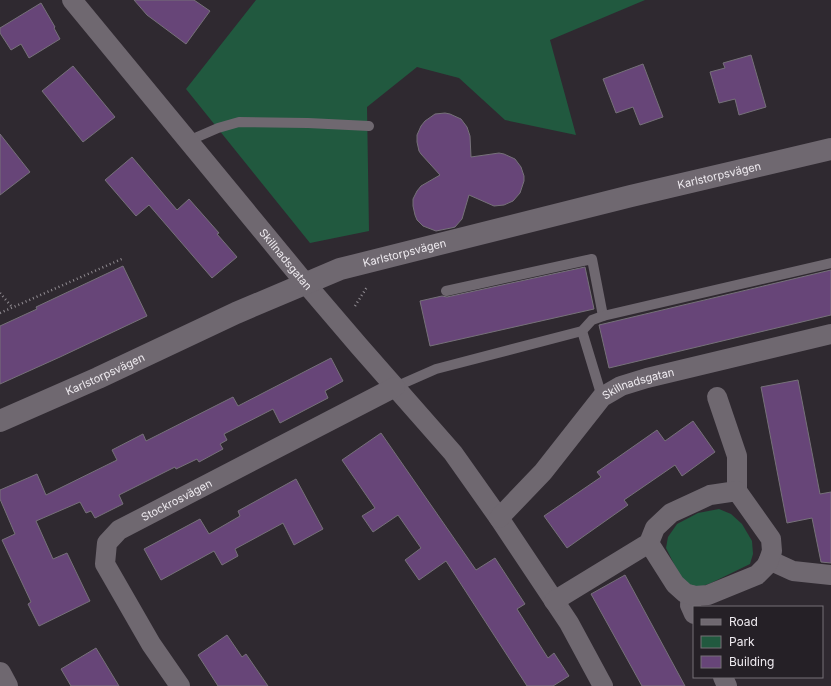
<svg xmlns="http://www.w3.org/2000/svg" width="831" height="686" viewBox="0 0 831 686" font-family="Inter,sans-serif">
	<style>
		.green { fill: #21593f }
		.building { fill: #674578; stroke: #767179 }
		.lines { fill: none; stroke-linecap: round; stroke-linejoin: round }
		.path { stroke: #928d93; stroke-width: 2.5; stroke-dasharray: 1 3; stroke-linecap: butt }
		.lane { stroke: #6f6870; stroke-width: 10 }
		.street { stroke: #6f6870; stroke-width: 20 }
		.secondary { stroke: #6f6870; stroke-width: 22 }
		.labels { text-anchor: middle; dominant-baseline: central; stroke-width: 3; stroke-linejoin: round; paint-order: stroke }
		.street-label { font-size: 11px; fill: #efebf0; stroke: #252026 }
	</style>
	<rect width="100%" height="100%" fill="#2f2930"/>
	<g class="green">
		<polygon points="256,0 645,0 550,40 576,135 505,120 459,78 417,67 367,107 369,231 310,243 186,89"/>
		<polygon points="719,509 731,514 742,524 752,541 753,554 750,564 711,583 700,587 692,586 681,578 666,548 668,537 677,524 698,513"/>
	</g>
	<g class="building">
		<polygon points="134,0 194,0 210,11 186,44 147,15"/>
		<polygon points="41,3 55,27 54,28 60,39 29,58 21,44 11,50 0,33 0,28"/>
		<polygon points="751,55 766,107 739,115 735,99 719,103 710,72 725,68 723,63"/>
		<polygon points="643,64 663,117 640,125 633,107 616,113 603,79"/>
		<polygon points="73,66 115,117 83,142 42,91"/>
		<polygon points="445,113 450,114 461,119 467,127 470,136 471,157 499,153 504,154 515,159 521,167 524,176 524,181 520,193 513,201 504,205 494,206 469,195 462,219 455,227 451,228 436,231 423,226 417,220 415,215 413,206 413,199 417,191 421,186 440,175 421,154 419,151 417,142 417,135 421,126 425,121 435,114"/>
		<polygon points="0,134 30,172 0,195"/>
		<polygon points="132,157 177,210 189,199 219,233 217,234 237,257 212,278 149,205 136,216 105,180"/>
		<polygon points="123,266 147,316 60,357 0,384 0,326 37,309 36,307"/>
		<polygon points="585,267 594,309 430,346 420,301 442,296 447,297"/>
		<polygon points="831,270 831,315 609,368 599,325"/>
		<polygon points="331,358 343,381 325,391 328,398 280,423 273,409 224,434 227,440 220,444 223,449 199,462 197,459 176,469 175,467 119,495 123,504 95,518 91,511 86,513 80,502 36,521 53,559 67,553 90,601 39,626 28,604 31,602 2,540 15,534 0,499 0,490 37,474 46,495 117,460 112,450 143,434 146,441 233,397 238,406"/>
		<polygon points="798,380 820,494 831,492 831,563 821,562 812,518 787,523 761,387"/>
		<polygon points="693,421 715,452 682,476 675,465 624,500 628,505 567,548 544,516 601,477 597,472 657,430 665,441"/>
		<polygon points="381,433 476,570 495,558 525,604 517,609 548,658 554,653 569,676 553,686 527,686 446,561 419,580 405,560 421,548 398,515 373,532 362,516 375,508 342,460"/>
		<polygon points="296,479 323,529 294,545 283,523 235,549 238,556 222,565 214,551 161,580 144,549 200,519 209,534 240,516 238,511"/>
		<polygon points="625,575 685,686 642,686 591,594"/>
		<polygon points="227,635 242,657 246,654 268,686 218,686 198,655"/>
		<polygon points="96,648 119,686 71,686 61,669"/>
	</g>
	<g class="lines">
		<g class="path">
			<polyline points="0,293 12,307"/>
			<polyline points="355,306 367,287"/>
			<polyline points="0,313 124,258"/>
		</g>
		<g class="lane">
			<polyline points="188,141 218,128 239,122 308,123 369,126"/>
			<polyline points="446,291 592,259 603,316"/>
			<polyline points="582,331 602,397"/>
			<polyline points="395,387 436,369 582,331 592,320 603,316 831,263"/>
		</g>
		<g class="street">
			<path id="s1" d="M72,0L306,284L359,346L453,453L499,518L569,623L603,686"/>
			<polyline points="717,397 737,456 737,491"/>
			<path id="s2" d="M499,518L543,472L602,397L621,386L647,378L831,334"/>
			<polyline points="769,560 793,571 831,575"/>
			<polyline points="691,595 690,605 694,614"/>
			<polyline points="554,601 649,543 655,528 671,513 710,495 737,491 771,539 772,551 769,560 766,566 757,575 708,595 695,596 685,593 675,584 649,543"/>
			<polyline points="723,677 727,686"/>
			<path id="s3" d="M180,686L151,644L105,564L107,543L119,530L395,387"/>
		</g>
		<g class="secondary">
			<path id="s4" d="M0,421L98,378L236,313L340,269L631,196L831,149"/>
			<polyline points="0,673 7,686"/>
		</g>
	</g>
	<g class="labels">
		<g class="street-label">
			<text stroke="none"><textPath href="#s4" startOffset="763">Karlstorpsvägen</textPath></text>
			<text stroke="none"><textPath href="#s4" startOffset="439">Karlstorpsvägen</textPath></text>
			<text stroke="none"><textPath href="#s1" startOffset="336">Skillnadsgatan</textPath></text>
			<text stroke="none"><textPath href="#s4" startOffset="115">Karlstorpsvägen</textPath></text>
			<text stroke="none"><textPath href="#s2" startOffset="198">Skillnadsgatan</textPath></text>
			<text stroke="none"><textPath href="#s3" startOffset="247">Stockrosvägen</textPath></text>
		</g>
	</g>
	<rect x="693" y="606" width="130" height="72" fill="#252026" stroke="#767177"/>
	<rect x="701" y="619" width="20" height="6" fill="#6f6870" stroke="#767177"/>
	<text x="729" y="626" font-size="12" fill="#efebf0">Road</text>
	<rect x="701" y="636" width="20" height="12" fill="#21593f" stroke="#767177"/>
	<text x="729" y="646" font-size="12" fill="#efebf0">Park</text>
	<rect x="701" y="656" width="20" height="12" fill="#674578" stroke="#767177"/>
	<text x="729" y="666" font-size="12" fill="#efebf0">Building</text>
</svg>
